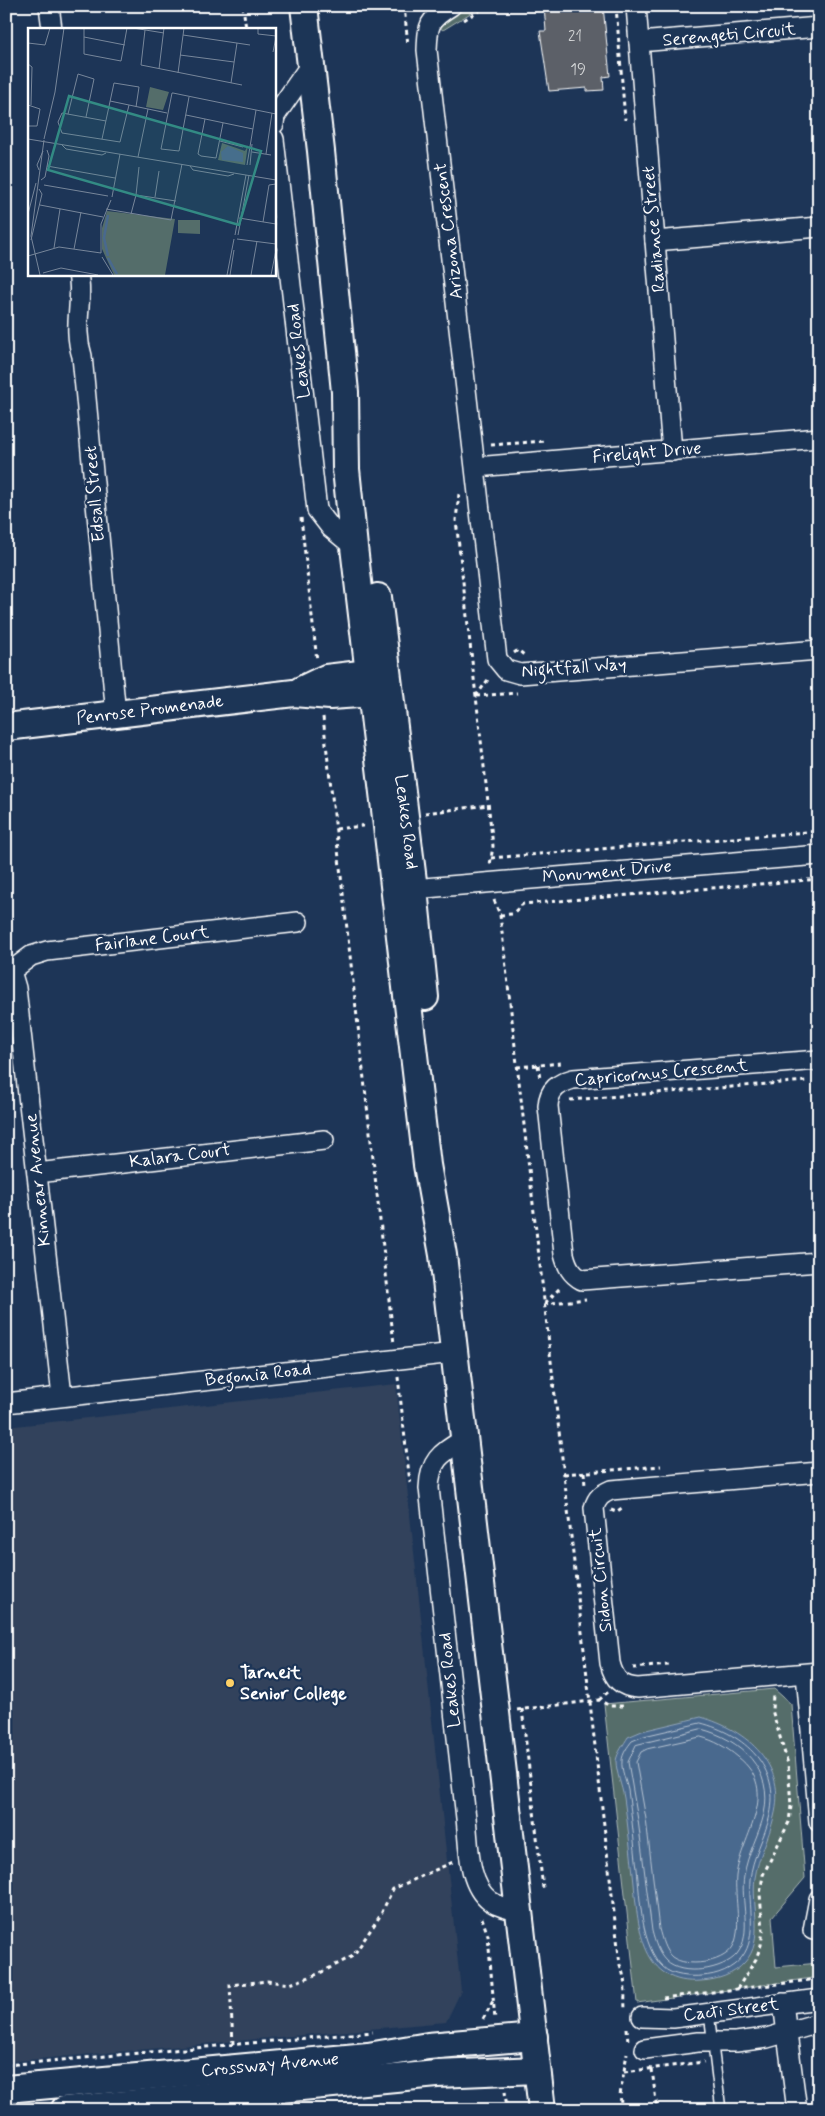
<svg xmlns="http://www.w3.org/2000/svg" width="825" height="2116" viewBox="0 0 825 2116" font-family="Mynerve,sans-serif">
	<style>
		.built { fill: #30425c }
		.green { fill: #546d6a; stroke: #aab6b4 }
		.water { fill: #49698e; stroke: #92a5bb }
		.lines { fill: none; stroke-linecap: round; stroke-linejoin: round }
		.shore { stroke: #b6c3d2; stroke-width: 1 }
		.building { fill: #5c6167; stroke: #fff }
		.lane-casing { stroke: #fff; stroke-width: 12 }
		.street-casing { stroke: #fff; stroke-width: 22 }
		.secondary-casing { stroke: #fff; stroke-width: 30 }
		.path { stroke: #fff; stroke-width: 3; stroke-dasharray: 4 4; stroke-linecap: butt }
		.lane { stroke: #1d3557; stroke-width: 9 }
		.street { stroke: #1d3557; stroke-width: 19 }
		.secondary { stroke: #1d3557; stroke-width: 26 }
		.poi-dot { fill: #ffd166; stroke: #1d3557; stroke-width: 2 }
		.labels { text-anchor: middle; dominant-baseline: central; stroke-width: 4.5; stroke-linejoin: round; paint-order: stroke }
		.number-label { font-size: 15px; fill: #d6d8d9 }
		.street-label { font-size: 18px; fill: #fff; stroke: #1d3557 }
		.poi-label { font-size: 18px; font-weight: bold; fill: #fff; stroke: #1d3557; text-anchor: start }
		.inset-river { fill: none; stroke: #49698e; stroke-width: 2.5 }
		.inset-road { fill: none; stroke: #77869a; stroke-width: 1 }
		.view { fill: #338b84; fill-opacity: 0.15; stroke: #338b84; stroke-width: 2.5 }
		.inset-edge { fill: none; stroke: #fff; stroke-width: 2.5 }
	</style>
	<rect width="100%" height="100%" fill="#1d3557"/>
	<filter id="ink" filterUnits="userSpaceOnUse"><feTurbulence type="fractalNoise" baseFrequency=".02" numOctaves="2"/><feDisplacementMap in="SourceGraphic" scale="10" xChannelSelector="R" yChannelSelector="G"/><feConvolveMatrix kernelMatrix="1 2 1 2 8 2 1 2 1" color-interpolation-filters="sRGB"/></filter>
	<g filter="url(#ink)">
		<polygon class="built" points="396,1384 461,1991 446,2022 6,2062 6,1427"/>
		<g class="green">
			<polygon points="469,6 482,6 443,30 439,27 446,21"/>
			<polygon points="774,1689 791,1704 805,1878 772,1917 776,1967 819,1963 819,1977 637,2003 604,1704"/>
		</g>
		<path class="water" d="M701,1717C747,1730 788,1765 774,1817C769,1838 758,1857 755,1878C751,1905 765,1940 745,1962C734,1975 717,1980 701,1981C642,1986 638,1928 634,1884C631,1855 628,1826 624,1798C622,1786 616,1772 616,1761C617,1753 624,1744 628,1737L642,1731Z"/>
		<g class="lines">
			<g class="shore">
				<path d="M701,1723C744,1734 781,1767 770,1815C765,1837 752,1857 750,1880C748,1904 758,1936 742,1957C733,1969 717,1975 702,1976C690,1977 672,1976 663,1967C641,1947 640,1897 637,1869C634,1843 632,1817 628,1790C626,1781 621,1770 622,1761C622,1754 628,1746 632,1741L644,1736Z"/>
				<path d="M701,1729C741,1739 774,1770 764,1814C759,1835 747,1854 744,1876C740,1900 753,1934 737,1954C724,1970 682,1977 666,1961C658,1953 655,1942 652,1931L638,1820L628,1762L636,1745Z"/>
				<path d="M701,1737C715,1741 726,1747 738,1757C782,1792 741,1835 736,1876C734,1896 743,1932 732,1948C722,1963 687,1968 672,1957C664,1950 662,1939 659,1929L646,1819L636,1762L641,1752L647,1749Z"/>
			</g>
		</g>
		<polygon class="building" points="544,6 603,6 610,76 603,77 604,90 587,91 587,88 549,91 540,31 546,31"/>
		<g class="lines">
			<defs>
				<polyline id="lane" points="709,2013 721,2110"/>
				<g id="street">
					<polyline points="49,6 52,29"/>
					<path d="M451,6C428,20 428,25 427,50L497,659L506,670L520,674L819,650"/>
					<polyline points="636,6 672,451"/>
					<polyline points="639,42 819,27"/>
					<polyline points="274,124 275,116 311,64"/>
					<polyline points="274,139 317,510 331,528 354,547"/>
					<polyline points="655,241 819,227"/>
					<path d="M78,274C84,302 72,325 82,356L116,715"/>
					<polyline points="476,467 819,438"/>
					<polyline points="401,890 819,855"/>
					<polyline points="6,966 11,971 16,988 62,1396"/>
					<polyline points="11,971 31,956 47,951 298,922"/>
					<path d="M819,1060L573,1079C559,1083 549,1089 548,1106L564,1254C567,1266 571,1274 582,1280L819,1262"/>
					<polyline points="37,1173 324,1140"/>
					<polyline points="6,1403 454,1353"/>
					<path d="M464,1439C442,1453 430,1459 429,1488L466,1818C469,1844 467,1884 490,1901C499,1907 509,1909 519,1911"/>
					<path d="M819,1472L611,1490C602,1494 597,1497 594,1508L610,1663C614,1679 621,1687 638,1688L819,1672"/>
					<polyline points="806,1674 819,1822"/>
					<polyline points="813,1930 819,1899"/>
					<polyline points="783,2003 797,2110"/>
					<polyline points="642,2017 673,2018 819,1999"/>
					<polyline points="645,2049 698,2042 736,2042 767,2038 819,2023"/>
				</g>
				<g id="secondary">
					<polyline points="304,6 321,151 345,392 346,469 354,547 427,1165 443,1255 542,2110"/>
					<polyline points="378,597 414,889 425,997"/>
					<polyline points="301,690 326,678 386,671"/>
					<polyline points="6,727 294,693 330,696 388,692"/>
					<polyline points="6,2089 368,2056 428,2046 534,2037"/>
					<polyline points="64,2110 437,2074 537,2070"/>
				</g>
			</defs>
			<use href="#lane" class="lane-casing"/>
			<use href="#street" class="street-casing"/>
			<use href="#secondary" class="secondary-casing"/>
			<g class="path">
				<polyline points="243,6 246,29"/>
				<polyline points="404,6 408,45"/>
				<polyline points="616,6 625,120"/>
				<polyline points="464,20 486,6"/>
				<polyline points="491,445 545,441"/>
				<polyline points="459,494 456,520 493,846 490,865"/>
				<polyline points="301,518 317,661"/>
				<polyline points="514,653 518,650 524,655"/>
				<polyline points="476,696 490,677"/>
				<polyline points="476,696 517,693"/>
				<polyline points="323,717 394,1344"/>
				<polyline points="425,813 488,805"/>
				<polyline points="336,829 362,826 365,822"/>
				<polyline points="491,858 819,831"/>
				<path d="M494,900L500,915L620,1965C627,1981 624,1993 625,2009"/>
				<polyline points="500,915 512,914 523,904 819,879"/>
				<polyline points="538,1065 540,1079"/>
				<polyline points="517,1067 562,1063"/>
				<polyline points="570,1100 806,1081"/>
				<polyline points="545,1303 562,1286"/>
				<polyline points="544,1304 586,1299"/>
				<polyline points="398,1377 410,1483"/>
				<polyline points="584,1472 585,1486"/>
				<polyline points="564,1474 661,1466"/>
				<polyline points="611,1510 616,1512 622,1508"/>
				<polyline points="633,1668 669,1665"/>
				<polyline points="599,1700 608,1692"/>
				<polyline points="522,1709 543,1888"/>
				<polyline points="517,1710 599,1700 610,1706 626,1706"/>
				<polyline points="482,1918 488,1936 495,2020"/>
				<polyline points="737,1989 756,1959 761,1945 763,1930 760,1894 763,1875 789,1822 791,1806 788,1764 772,1710 773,1694"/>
				<polyline points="663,1998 819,1979"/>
				<polyline points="483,2019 493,2001"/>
				<polyline points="627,2028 628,2042"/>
				<polyline points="815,2042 819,2078"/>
				<polyline points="233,2044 230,1985 267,1981 290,1984 318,1974 353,1956 380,1916 393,1889 453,1862"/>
				<polyline points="6,2065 373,2032"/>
				<polyline points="652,2069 657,2110"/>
				<polyline points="624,2072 704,2062"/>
				<polyline points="505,2091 507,2110"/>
				<polyline points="622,2110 620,2095 627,2053"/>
			</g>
			<use href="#lane" class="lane"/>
			<use href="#street" class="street"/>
			<use href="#secondary" class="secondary"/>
		</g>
	</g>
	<circle class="poi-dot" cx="230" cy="1683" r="5"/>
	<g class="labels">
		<g class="number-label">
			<text x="575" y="37">21</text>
			<text x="578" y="70">19</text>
		</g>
		<g class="street-label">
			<text transform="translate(729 35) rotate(-5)">Serengeti Circuit</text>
			<text transform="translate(654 229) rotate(-95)">Radiance Street</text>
			<text transform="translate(449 231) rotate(-97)">Arizona Crescent</text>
			<text transform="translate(299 351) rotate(-97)">Leakes Road</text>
			<text transform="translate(647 453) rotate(-5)">Firelight Drive</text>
			<text transform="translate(95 494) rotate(-95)">Edsall Street</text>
			<text transform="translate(574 668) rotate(-4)">Nightfall Way</text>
			<text transform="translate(150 710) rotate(-7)">Penrose Promenade</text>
			<text transform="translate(406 822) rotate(83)">Leakes Road</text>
			<text transform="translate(607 872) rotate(-5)">Monument Drive</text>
			<text transform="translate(152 939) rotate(-7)">Fairlane Court</text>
			<text transform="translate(661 1073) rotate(-5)">Capricornus Crescent</text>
			<text transform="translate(180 1156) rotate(-7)">Kalara Court</text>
			<text transform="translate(38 1180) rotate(-96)">Kinnear Avenue</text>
			<text transform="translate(258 1375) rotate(-6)">Begonia Road</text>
			<text transform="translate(601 1580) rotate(-96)">Sidon Circuit</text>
			<text transform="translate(450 1680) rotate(-96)">Leakes Road</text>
			<text transform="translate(731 2010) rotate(-7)">Cacti Street</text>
			<text transform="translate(270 2065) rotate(-5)">Crossway Avenue</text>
		</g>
		<g class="poi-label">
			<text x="240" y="1673">Tarneit<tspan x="240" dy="21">Senior College</tspan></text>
		</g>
	</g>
	<g transform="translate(28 28)">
		<rect width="248" height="248" fill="#1d3557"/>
		<path d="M122,59L141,64L135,82L118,79ZM194,115L217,123L220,117L217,137L190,132ZM79,183L147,191L137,247H86L74,221V200ZM150,192H172V206L150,205Z" fill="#546d6a"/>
		<path d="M200,118L215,125V134L194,132L193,124Z" fill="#49698e"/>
		<path class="inset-river" d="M80,228L76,210L80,187M80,230L89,246"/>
		<path class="inset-road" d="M56,0V26L93,33L99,0M105,0L136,5M230,0V6L248,8M117,2L113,37L214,57M155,7L222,17M56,9L97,17M0,15L17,17L22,0M245,24L248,9M152,27L206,34M0,36L4,39L3,77M131,41L136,0M150,45L156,0M203,55L209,15M161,69L151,123L133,121L144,65H145L228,82L248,86M82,73L139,85M0,77L12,81L9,98H0M40,86L50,46L66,51L58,89M158,87L225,101M177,91L170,126L173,128L188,130L195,95M78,93L34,85L30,94L34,105L92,114L101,77M0,111L248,152M16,111L27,64L36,0M74,111L86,55L111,59L108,79M192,113L215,119M34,117L38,121L74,127L78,125M224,124L243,127M238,126L244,85M110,129L120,81M219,137L228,82M222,137L224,116M19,138L87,150M162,138L165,142L200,148L206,146M11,142L9,137L15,123M13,152L17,149L21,128L19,122M16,157L80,168M108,167L111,139M84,169L92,126M127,169L131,143M12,177L75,189M78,181L143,192L154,136M0,186L8,155M103,186L108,167L148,173M211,190L248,196M235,194L241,157L248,156M207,207L218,147M210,207L221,147M209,211L248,216M3,212L14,166L11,161M26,220L32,181M46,221L53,184M73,225V196L83,172M0,228L31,219L73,225M74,229L85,247M15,245L33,240L70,247M12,247L3,208L16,112M199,247L206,211M202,247L206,222M223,247L229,213M243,247L248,222"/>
		<path class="view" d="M41,68L233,123L211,197L20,142Z"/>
		<rect width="248" height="248" class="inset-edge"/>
	</g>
	<rect width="825" height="2116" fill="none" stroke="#1d3557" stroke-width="25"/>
	<rect x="12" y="12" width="800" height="2091" fill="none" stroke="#fff" stroke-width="2" filter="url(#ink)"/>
</svg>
